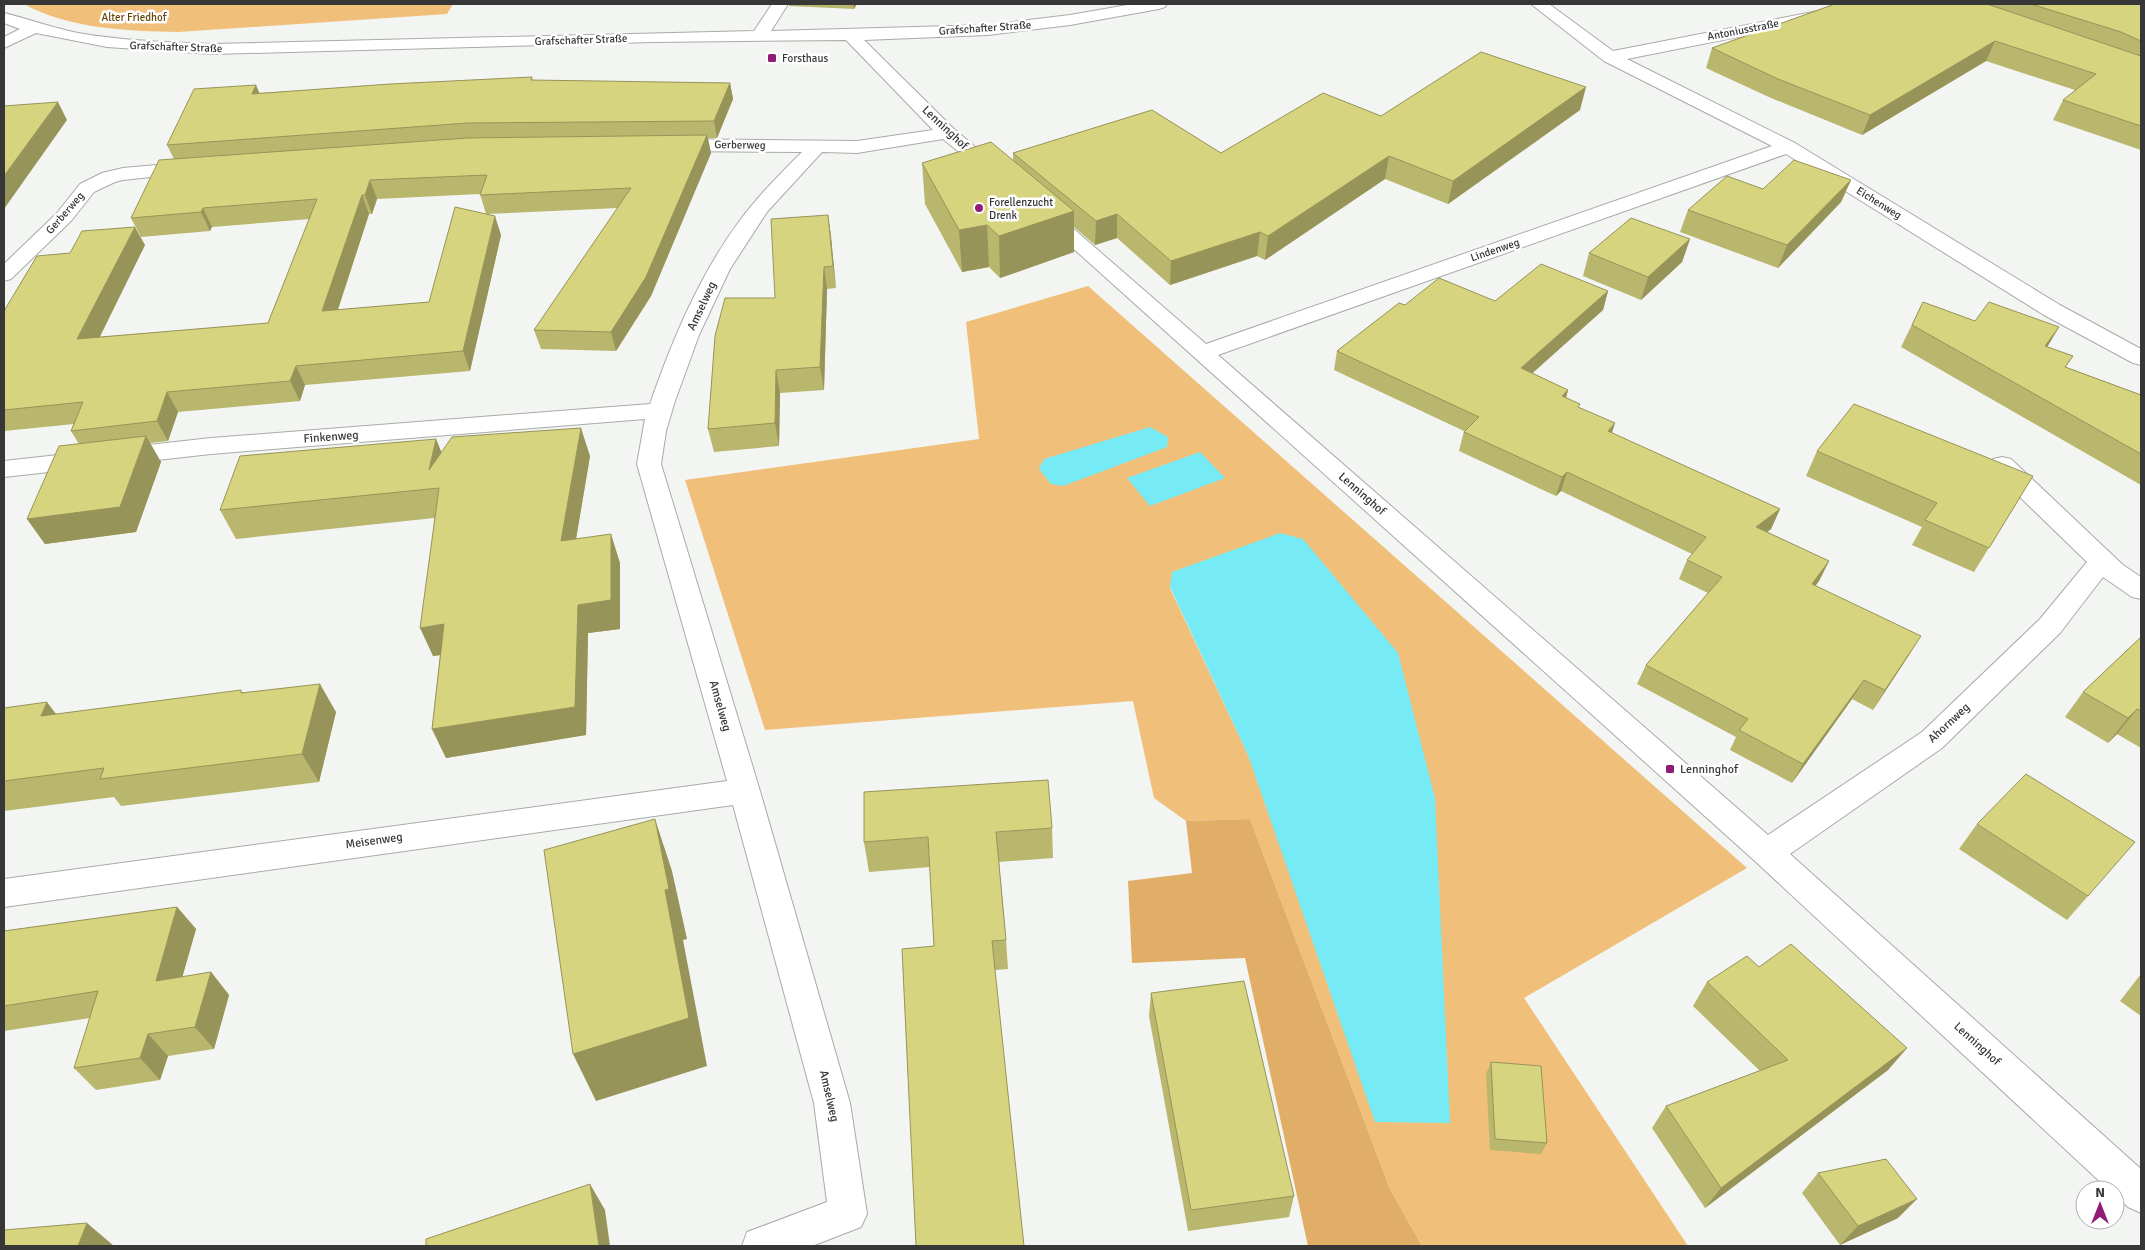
<svg xmlns="http://www.w3.org/2000/svg" width="2145" height="1250" viewBox="0 0 2145 1250" font-family="Signika,sans-serif">
	<style>
		.green { fill: #f0bf7a; fill-rule: evenodd }
		.forest { fill: #e1ae67 }
		.water { fill: #76ebf6 }
		.lines { fill: none; stroke-linecap: round; stroke-linejoin: round }
		.minor-casing { stroke: #a9aba8; stroke-width: 2 }
		.minor { fill: #fff; fill-rule: evenodd }
		.wall { fill: #b9b66d }
		.shaded-wall { fill: #969459 }
		.building { fill: #d7d47f; stroke: #969459 }
		.poi-dot { fill: #921b78; stroke: #fff; stroke-width: 2 }
		.labels { text-anchor: middle; dominant-baseline: central; stroke-width: 5; stroke-linejoin: round; paint-order: stroke }
		.far-park-label { font-size: 11px; fill: #67460c; stroke: #fff }
		.far-street-label { font-size: 11px; fill: #363736; stroke: #fff }
		.far-poi-label { font-size: 11px; fill: #363736; stroke: #fff; text-anchor: start }
		.street-label { font-size: 12px; fill: #363736; stroke: #fff }
		.poi-label { font-size: 12px; fill: #363736; stroke: #fff; text-anchor: start }
	</style>
	<rect width="100%" height="100%" fill="#f3f5f2"/>
	<g class="green">
		<path d="M24,4H453L447,14L178,32C127,31 69,29 24,4Z"/>
		<path d="M1088,286L1747,868L1524,998L1688,1246H1422L1390,1189L1250,819L1186,821L1154,798L1133,701L765,730L685,480L979,439L966,322ZM1303,539L1248,755L1170,588Z"/>
	</g>
	<polygon class="forest" points="1250,819 1390,1189 1422,1246 1308,1246 1245,958 1132,963 1128,881 1192,873 1186,821"/>
	<g class="water">
		<polygon points="1150,427 1168,437 1167,447 1063,486 1051,484 1039,469 1044,459"/>
		<polygon points="1200,452 1225,478 1150,506 1127,478"/>
		<polygon points="1280,533 1303,539 1398,653 1435,798 1450,1123 1375,1122 1248,755 1170,587 1172,572"/>
	</g>
	<g class="lines">
		<defs>
			<g id="minor">
				<path d="M772,4H788L771,31L988,25L1070,15L1133,4H1167L1165,7L1159,9L1070,25L988,35L864,40L954,129L1006,173L1003,177L996,179L989,177L943,139L857,153L822,152L767,212L730,269L699,335L675,401L666,431L661,464L760,791L850,1103L867,1214L861,1227L812,1246H742L747,1232L827,1202L814,1103L733,805L4,907V879L727,781L637,464L645,419L211,454L4,477V461L211,438L650,404C672,341 698,278 738,223C757,197 779,175 802,152L672,151L665,149L663,145L665,141L672,139L857,141L933,130L846,40L653,42L213,54L107,47L36,33L4,48V37L20,29L4,23V13C29,19 53,28 78,33C123,41 168,42 213,44L754,31Z"/>
				<polygon points="1531,4 1549,4 1613,51 1854,4 1885,4 1883,7 1877,9 1627,59 1795,143 2060,305 2141,349 2141,365 2133,363 2044,315 1786,154 1218,355 1768,835 1922,732 2040,619 2087,562 1993,471 1990,465 1993,459 2002,457 2011,459 2123,565 2141,577 2141,599 2132,597 2103,577 2060,633 1942,748 1790,854 2141,1169 2141,1213 2128,1207 2115,1195 2115,1190 2109,1190 1756,862 1036,215 1039,211 1046,209 1053,211 1206,344 1772,146 1604,61"/>
				<polygon points="190,162 197,164 200,168 197,172 123,180 115,182 94,192 71,221 11,279 4,281 4,264 57,213 80,184 102,173 123,168"/>
			</g>
		</defs>
		<use href="#minor" class="minor-casing"/>
		<use href="#minor" class="minor"/>
	</g>
	<g class="wall">
		<polygon points="789,4 857,4 854,9 789,6"/>
		<polygon points="1835,4 2141,4 2141,150 2053,120 2063,100 2075,90 1986,61 1862,135 1771,98 1706,68 1712,48"/>
		<polygon points="532,77 533,81 730,83 733,99 717,138 708,138 711,153 651,296 616,351 541,349 534,330 618,208 486,214 480,194 377,199 372,214 369,214 338,310 429,302 501,235 470,371 305,385 300,401 178,412 168,441 150,443 161,462 136,532 45,544 27,519 79,444 71,431 74,424 4,431 4,311 70,253 145,245 99,337 268,323 310,219 212,227 210,231 141,237 131,218 174,159 167,145 256,85 259,93"/>
		<polygon points="1580,110 1448,204 1385,179 1265,260 1257,256 1170,285 1117,238 1095,245 1074,227 1074,252 1000,278 989,267 962,272 925,204 922,163 1013,161 1013,153 1221,153 1381,116"/>
		<polygon points="1851,180 1841,202 1778,268 1680,232 1688,210 1763,189"/>
		<polygon points="828,215 831,237 836,288 827,289 824,390 780,393 779,446 714,452 708,429 775,298"/>
		<polygon points="1690,239 1682,262 1641,300 1583,276 1589,253"/>
		<polygon points="1608,291 1603,310 1532,373 1568,390 1566,398 1612,433 1780,509 1771,529 1767,532 1829,561 1819,581 1815,586 1909,655 1873,710 1852,699 1792,783 1730,750 1736,737 1637,684 1646,665 1708,593 1679,579 1687,560 1692,554 1561,491 1556,496 1459,451 1464,431 1334,370 1337,351 1405,305 1495,301"/>
		<polygon points="1923,302 1975,321 2059,327 2047,347 2073,356 2066,367 2141,395 2141,485 1901,347"/>
		<polygon points="436,439 441,452 590,456 576,539 620,563 620,629 588,633 586,735 446,758 432,729 440,655 433,656 434,518 236,539 220,510"/>
		<polygon points="1817,451 2033,476 1974,572 1912,545 1922,527 1806,476"/>
		<polygon points="2141,637 2141,748 2117,734 2108,743 2065,717 2083,692"/>
		<polygon points="243,692 336,712 319,782 121,806 114,797 4,811 4,708 56,714"/>
		<polygon points="1977,824 2088,896 2067,920 1959,849"/>
		<polygon points="1052,828 1053,858 999,862 1006,940 1008,969 995,970 934,946 930,867 869,872 864,842"/>
		<polygon points="177,907 196,929 182,977 211,972 229,995 214,1049 168,1056 160,1080 96,1090 74,1068 90,1018 4,1031 4,931"/>
		<polygon points="2141,974 2141,1016 2120,1001"/>
		<polygon points="1707,982 1907,1048 1888,1070 1705,1208 1652,1128 1666,1106 1760,1071 1693,1006"/>
		<polygon points="1151,993 1294,1196 1289,1217 1188,1231 1149,1016"/>
		<polygon points="1491,1062 1547,1143 1541,1154 1490,1150 1486,1074"/>
		<polygon points="1818,1173 1898,1218 1840,1245 1802,1193"/>
	</g>
	<g class="shaded-wall">
		<polygon points="853,4 857,4 854,9"/>
		<polygon points="1995,41 1986,61 1862,135 1870,115"/>
		<polygon points="730,83 733,99 717,138 714,121"/>
		<polygon points="256,85 263,102 252,94"/>
		<polygon points="1586,87 1580,110 1448,204 1453,181"/>
		<polygon points="58,102 67,120 4,209 4,176"/>
		<polygon points="707,135 711,153 651,296 616,351 611,332"/>
		<polygon points="1389,156 1385,179 1265,260 1268,236"/>
		<polygon points="370,180 377,199 372,214 365,195"/>
		<polygon points="1851,180 1841,202 1778,268 1787,245"/>
		<polygon points="362,195 369,214 331,330 322,311"/>
		<polygon points="203,208 212,227 210,231 201,212"/>
		<polygon points="1074,211 1074,252 1000,278 999,236"/>
		<polygon points="1117,214 1117,238 1095,245 1096,221"/>
		<polygon points="828,215 831,237 836,288 833,266"/>
		<polygon points="495,216 501,235 470,371 463,351"/>
		<polygon points="987,225 989,267 962,272 959,230"/>
		<polygon points="135,227 145,245 89,359 77,339"/>
		<polygon points="1260,232 1257,256 1170,285 1171,261"/>
		<polygon points="1690,239 1682,262 1641,300 1648,277"/>
		<polygon points="824,267 827,289 824,390 820,367"/>
		<polygon points="1608,291 1603,310 1516,388 1521,368"/>
		<polygon points="2059,327 2046,349 2045,346"/>
		<polygon points="296,366 305,385 300,401 290,381"/>
		<polygon points="776,370 780,393 779,446 775,423"/>
		<polygon points="1568,390 1563,409 1562,396"/>
		<polygon points="167,392 178,412 168,441 157,421"/>
		<polygon points="1615,423 1609,443 1608,431"/>
		<polygon points="581,428 590,456 571,569 561,541"/>
		<polygon points="146,436 161,462 136,532 45,544 27,519"/>
		<polygon points="436,439 448,468 439,488 429,470"/>
		<polygon points="1567,472 1561,491 1556,496 1562,477"/>
		<polygon points="1780,509 1771,529 1747,547 1756,527"/>
		<polygon points="611,534 620,563 620,629 588,633 586,735 446,758 432,729 578,605"/>
		<polygon points="1829,561 1819,581 1802,604 1812,584"/>
		<polygon points="444,624 457,653 433,656 420,628"/>
		<polygon points="1921,636 1909,655 1873,710 1885,690"/>
		<polygon points="1864,680 1852,699 1792,783 1803,764"/>
		<polygon points="320,684 336,712 319,782 302,754"/>
		<polygon points="47,702 68,730 41,716"/>
		<polygon points="2137,709 2117,734 2108,743 2128,718"/>
		<polygon points="655,819 672,871 687,939 683,940 707,1066 596,1101 573,1054 665,890"/>
		<polygon points="177,907 196,929 175,1003 156,981"/>
		<polygon points="211,972 229,995 214,1049 195,1027"/>
		<polygon points="148,1034 168,1056 160,1080 140,1058"/>
		<polygon points="1907,1048 1888,1070 1705,1208 1721,1188"/>
		<polygon points="590,1184 605,1210 610,1246 599,1246"/>
		<polygon points="1917,1199 1898,1218 1840,1245 1858,1226"/>
		<polygon points="87,1223 114,1246 78,1246"/>
	</g>
	<g class="building">
		<polygon points="1835,4 1987,4 2141,56 2141,126 2063,100 2096,74 1995,41 1870,115 1778,79 1712,48"/>
		<polygon points="2031,4 2141,4 2141,41 2121,32"/>
		<polygon points="1481,52 1586,87 1453,181 1389,156 1268,236 1260,232 1171,261 1117,214 1096,221 1013,153 1152,110 1221,153 1323,93 1381,116"/>
		<polygon points="532,77 531,80 730,83 714,121 468,123 167,145 194,89 256,85 252,94 390,84"/>
		<polygon points="58,102 4,176 4,106"/>
		<polygon points="707,135 646,277 611,332 534,330 631,188 480,195 487,175 370,180 365,195 362,195 322,311 429,302 455,207 495,216 463,351 296,366 290,381 167,392 157,421 71,431 83,402 4,410 4,311 37,256 70,253 82,231 135,227 77,339 268,323 317,199 203,208 201,212 131,218 159,160 467,138"/>
		<polygon points="991,142 1074,211 999,236 987,225 959,230 922,163"/>
		<polygon points="1794,160 1851,180 1787,245 1688,210 1727,176 1763,189"/>
		<polygon points="828,215 833,266 824,267 820,367 776,370 775,423 708,429 715,336 725,298 775,298 771,219"/>
		<polygon points="1631,218 1690,239 1648,277 1589,253"/>
		<polygon points="1541,264 1608,291 1521,368 1568,390 1562,396 1580,404 1578,407 1615,423 1608,431 1780,509 1756,527 1829,561 1812,584 1921,636 1885,690 1864,680 1803,764 1739,730 1748,719 1646,665 1722,577 1687,560 1706,537 1567,472 1562,477 1464,432 1479,417 1337,351 1399,303 1405,305 1439,278 1495,301"/>
		<polygon points="1923,302 1975,321 1989,302 2059,327 2045,346 2073,356 2065,367 2141,395 2141,454 1912,325"/>
		<polygon points="1854,404 2033,476 1989,548 1925,520 1937,503 1817,451"/>
		<polygon points="581,428 561,541 611,534 611,600 578,605 575,707 432,729 444,624 420,628 439,488 220,510 240,456 436,439 429,470 452,437"/>
		<polygon points="146,436 120,507 27,519 59,446"/>
		<polygon points="2141,637 2141,711 2137,709 2128,718 2083,692"/>
		<polygon points="320,684 302,754 100,779 104,768 4,781 4,708 47,702 41,716 241,690 241,693"/>
		<polygon points="2026,774 2135,842 2088,896 1977,824"/>
		<polygon points="1048,780 1052,828 996,832 1006,940 992,941 1024,1246 916,1246 902,949 934,946 928,837 864,842 864,792"/>
		<polygon points="655,819 669,889 665,890 689,1018 573,1054 544,850"/>
		<polygon points="177,907 156,981 211,972 195,1027 148,1034 140,1058 74,1068 98,991 4,1006 4,931"/>
		<polygon points="1791,944 1907,1048 1721,1188 1666,1106 1788,1060 1707,982 1747,956 1759,967"/>
		<polygon points="1244,981 1294,1196 1191,1210 1151,993"/>
		<polygon points="1491,1062 1541,1066 1547,1143 1495,1139"/>
		<polygon points="1886,1159 1917,1199 1858,1226 1818,1173"/>
		<polygon points="590,1184 599,1246 426,1246 426,1239"/>
		<polygon points="87,1223 78,1246 4,1246 4,1230"/>
	</g>
	<g class="poi-dot">
		<rect x="767" y="53" width="10" height="10" rx="2.5"/>
		<circle cx="979" cy="208" r="5"/>
		<rect x="1665" y="764" width="10" height="10" rx="2.5"/>
	</g>
	<g class="labels">
		<g class="far-park-label">
			<text x="134" y="17">Alter Friedhof</text>
		</g>
		<g class="far-street-label">
			<text transform="translate(985 28) rotate(-4)">Grafschafter Straße</text>
			<text transform="translate(1743 30) rotate(-11)">Antoniusstraße</text>
			<text transform="translate(581 40) rotate(-2)">Grafschafter Straße</text>
			<text transform="translate(176 47) rotate(2)">Grafschafter Straße</text>
			<text transform="translate(740 145) rotate(1)">Gerberweg</text>
			<text transform="translate(1879 203) rotate(32)">Eichenweg</text>
			<text transform="translate(65 213) rotate(-49)">Gerberweg</text>
			<text transform="translate(1495 250) rotate(-19)">Lindenweg</text>
		</g>
		<g class="far-poi-label">
			<text x="782" y="58">Forsthaus</text>
			<text x="989" y="202">Forellenzucht<tspan x="989" dy="13">Drenk</tspan></text>
		</g>
		<g class="street-label">
			<text transform="translate(945 128) rotate(43)">Lenninghof</text>
			<text transform="translate(702 306) rotate(-65)">Amselweg</text>
			<text transform="translate(331 437) rotate(-4)">Finkenweg</text>
			<text transform="translate(1362 494) rotate(41)">Lenninghof</text>
			<text transform="translate(720 706) rotate(74)">Amselweg</text>
			<text transform="translate(1949 723) rotate(-43)">Ahornweg</text>
			<text transform="translate(374 841) rotate(-8)">Meisenweg</text>
			<text transform="translate(1977 1044) rotate(42)">Lenninghof</text>
			<text transform="translate(829 1096) rotate(77)">Amselweg</text>
		</g>
		<g class="poi-label">
			<text x="1680" y="769">Lenninghof</text>
		</g>
	</g>
	<rect width="2145" height="1250" fill="none" stroke="#363736" stroke-width="10"/>
	<g transform="translate(2100 1205)"><circle r="24" fill="#ffffff" stroke="#afafaf"/>
	<path d="M0-4L9 19L0 12L-9 19Z" fill="#921b78"/>
	<text y="-8" font-size="14" font-weight="bold" text-anchor="middle" fill="#363736">N</text>
	</g>
</svg>
